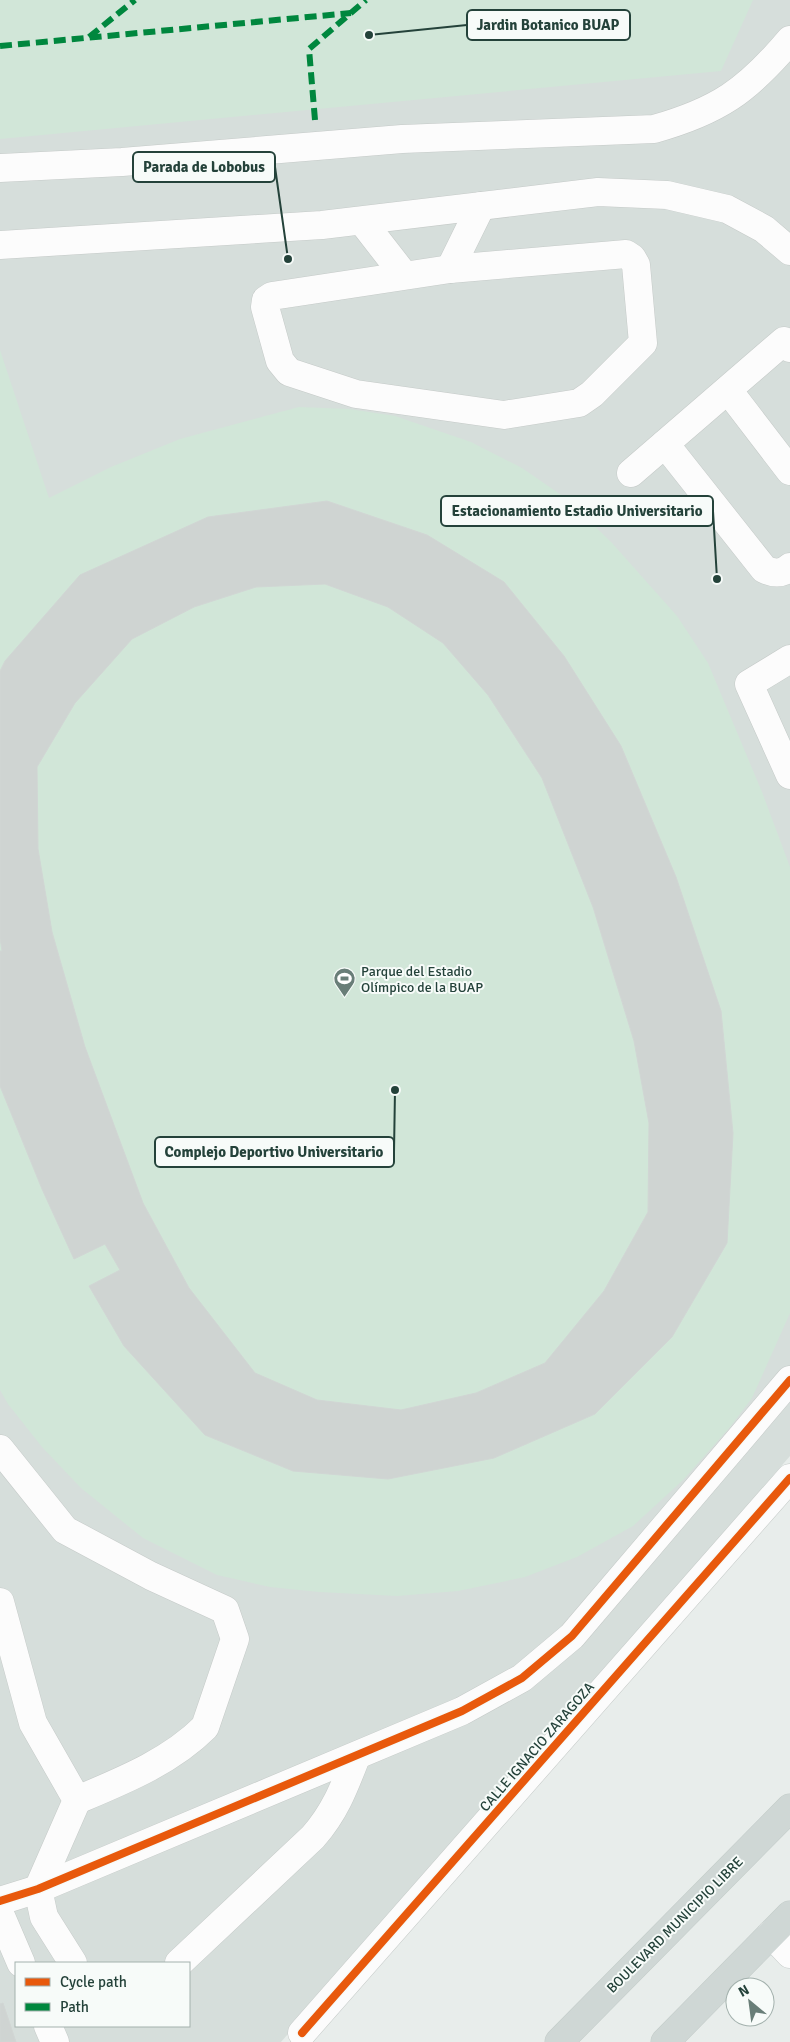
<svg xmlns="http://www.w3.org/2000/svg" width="790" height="2042" viewBox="0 0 790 2042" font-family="Signika,sans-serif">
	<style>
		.built { fill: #d6dedb; fill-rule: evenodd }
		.green { fill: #d1e6d8 }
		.building { fill: #cfd4d2; stroke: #d1d6d4; fill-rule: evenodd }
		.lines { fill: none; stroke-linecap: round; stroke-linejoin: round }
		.minor-casing { stroke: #c5cac8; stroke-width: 29 }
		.major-casing { stroke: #c3ccc9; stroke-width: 29 }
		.minor { stroke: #fcfcfc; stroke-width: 28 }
		.major { stroke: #cfd7d5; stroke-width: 28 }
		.quiet { stroke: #00873e; stroke-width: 6; stroke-dasharray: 12 6; stroke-linecap: butt }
		.cycleway-casing { stroke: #f7fbf9; stroke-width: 11 }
		.cycleway { stroke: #e8590c; stroke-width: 8 }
		.labels { text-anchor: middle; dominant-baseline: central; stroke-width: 4; stroke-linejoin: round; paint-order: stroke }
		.poi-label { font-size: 14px; fill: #24423a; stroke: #f7fbf9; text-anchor: start }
		.street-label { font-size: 14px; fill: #24423a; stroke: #f7fbf9 }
		.leader { fill: none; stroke: #24423a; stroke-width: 2 }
		.callout-dot { fill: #24423a; stroke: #f7fbf9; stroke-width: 2 }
		.callout { fill: #f7fbf9; stroke: #24423a; stroke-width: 2 }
		.callout-label { font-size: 15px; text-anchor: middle; font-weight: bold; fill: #24423a }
	</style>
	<rect width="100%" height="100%" fill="#e8edeb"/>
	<path class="built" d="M0,0H790V1456L281,2042H0ZM16,1963H189V2026H16Z"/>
	<g class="green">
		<polygon points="0,0 753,0 721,71 0,139"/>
		<polygon points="0,350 49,498 111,467 180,439 299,407 349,409 395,416 471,442 522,468 567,499 612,543 677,616 708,663 762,792 790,867 790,1313 752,1398 730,1427 683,1480 633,1526 577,1557 525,1577 458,1591 397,1596 319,1592 270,1587 217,1575 143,1538 81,1488 42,1447 8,1404 0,1390"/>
	</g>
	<g class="building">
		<path d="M327,501L427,535L504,582L564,656L621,746L676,877L721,1011L733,1133L727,1243L672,1337L595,1414L494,1458L388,1479L293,1471L205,1435L124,1346L89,1286L120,1270L105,1244L74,1259L42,1189L0,1086V951H2L0,938V671L5,661L80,575L208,517ZM325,584L388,607L443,643L488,695L542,778L593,907L634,1041L649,1123L648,1212L604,1291L545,1363L476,1393L401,1410L317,1400L255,1373L189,1288L143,1203L85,1047L52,932L38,849L37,767L75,703L132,639L194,607L256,587Z"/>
		<polygon points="3,2003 16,2042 0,2042 0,2004"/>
	</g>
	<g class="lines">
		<defs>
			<g id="minor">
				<path d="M0,168L122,162L402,139L654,129C718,111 747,91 790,40"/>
				<polyline points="362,221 404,275"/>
				<polyline points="0,245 322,225 598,192 667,195 727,209 764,229 790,251"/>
				<polygon points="626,254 632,258 636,265 643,343 592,394 579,403 504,415 356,394 289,372 280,361 265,307 266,300 272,296 450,269"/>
				<polyline points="450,269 481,206"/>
				<polyline points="728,390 790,471"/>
				<path d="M665,444L764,569C774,574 782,574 790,567"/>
				<polyline points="631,473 784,341 790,348"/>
				<polyline points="790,659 749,684 790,775"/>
				<path d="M0,1449L65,1530L151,1576L225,1610L235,1639L205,1727C170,1762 122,1781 77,1800"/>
				<polyline points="0,1602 33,1723 77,1800 38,1889 44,1917 73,1963"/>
				<polyline points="0,1901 38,1889 462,1711 522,1678 572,1636 790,1380"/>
				<polyline points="0,1914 21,1963"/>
				<polyline points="771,1934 790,1954"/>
				<path d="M179,1963L313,1837C335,1812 344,1788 356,1757"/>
				<polyline points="48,2026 55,2042"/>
				<polyline points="302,2033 790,1478"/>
			</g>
			<g id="major">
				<polyline points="559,2042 790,1808"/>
				<polyline points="665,2042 790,1915"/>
			</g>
		</defs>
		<use href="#minor" class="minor-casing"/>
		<use href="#major" class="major-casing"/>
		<use href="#minor" class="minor"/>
		<use href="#major" class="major"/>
		<g class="quiet">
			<polyline points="89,37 135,0"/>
			<polyline points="0,46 351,13"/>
			<polyline points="315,120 309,49 366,0"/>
		</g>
		<defs>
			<g id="cycleway">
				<polyline points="0,1901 38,1889 462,1711 522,1678 572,1636 790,1380"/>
				<polyline points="302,2033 790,1478"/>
			</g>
		</defs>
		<use href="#cycleway" class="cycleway-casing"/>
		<use href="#cycleway" class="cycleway"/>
	</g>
	<defs>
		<symbol id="stadium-pin" viewBox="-11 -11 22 30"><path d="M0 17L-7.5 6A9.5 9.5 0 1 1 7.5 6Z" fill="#697e78" stroke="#f7fbf9"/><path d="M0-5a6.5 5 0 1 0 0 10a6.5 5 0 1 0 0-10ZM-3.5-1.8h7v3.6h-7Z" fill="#fff"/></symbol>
	</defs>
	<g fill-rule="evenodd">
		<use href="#stadium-pin" x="332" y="966" width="25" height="34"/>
	</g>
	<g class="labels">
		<g class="poi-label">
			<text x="361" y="971">Parque del Estadio<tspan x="361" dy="16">Olímpico de la BUAP</tspan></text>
		</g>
		<g class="street-label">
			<text transform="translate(537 1747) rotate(-49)">CALLE IGNACIO ZARAGOZA</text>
			<text transform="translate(675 1925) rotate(-45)">BOULEVARD MUNICIPIO LIBRE</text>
		</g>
	</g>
	<path class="leader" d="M369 35L467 25M288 259L275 167M717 579L713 511M395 1090L394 1152"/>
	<g class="callout-dot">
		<circle cx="369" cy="35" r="5"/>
		<circle cx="288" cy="259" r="5"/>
		<circle cx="717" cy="579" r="5"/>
		<circle cx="395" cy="1090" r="5"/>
	</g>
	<g class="callout">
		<rect x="467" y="10" width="163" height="30" rx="5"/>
		<rect x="133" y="152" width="142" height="30" rx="5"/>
		<rect x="441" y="496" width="272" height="30" rx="5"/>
		<rect x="155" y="1137" width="239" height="30" rx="5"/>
	</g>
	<g class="callout-label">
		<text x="548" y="30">Jardin Botanico BUAP</text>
		<text x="204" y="172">Parada de Lobobus</text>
		<text x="577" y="516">Estacionamiento Estadio Universitario</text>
		<text x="274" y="1157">Complejo Deportivo Universitario</text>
	</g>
	<rect x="15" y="1962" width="175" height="65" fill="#f7fbf9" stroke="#a3b1ad"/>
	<rect x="25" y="1978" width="25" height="8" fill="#e8590c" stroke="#a3b1ad"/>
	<text x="60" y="1987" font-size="15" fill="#24423a">Cycle path</text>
	<rect x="25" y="2003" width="25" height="8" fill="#00873e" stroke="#a3b1ad"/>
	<text x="60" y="2012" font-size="15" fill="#24423a">Path</text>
	<g transform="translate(750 2002) rotate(331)"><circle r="24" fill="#f7fbf9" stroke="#a3b1ad"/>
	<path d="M0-4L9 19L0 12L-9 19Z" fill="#697e78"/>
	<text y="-8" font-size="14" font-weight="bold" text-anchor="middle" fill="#24423a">N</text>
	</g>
</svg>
